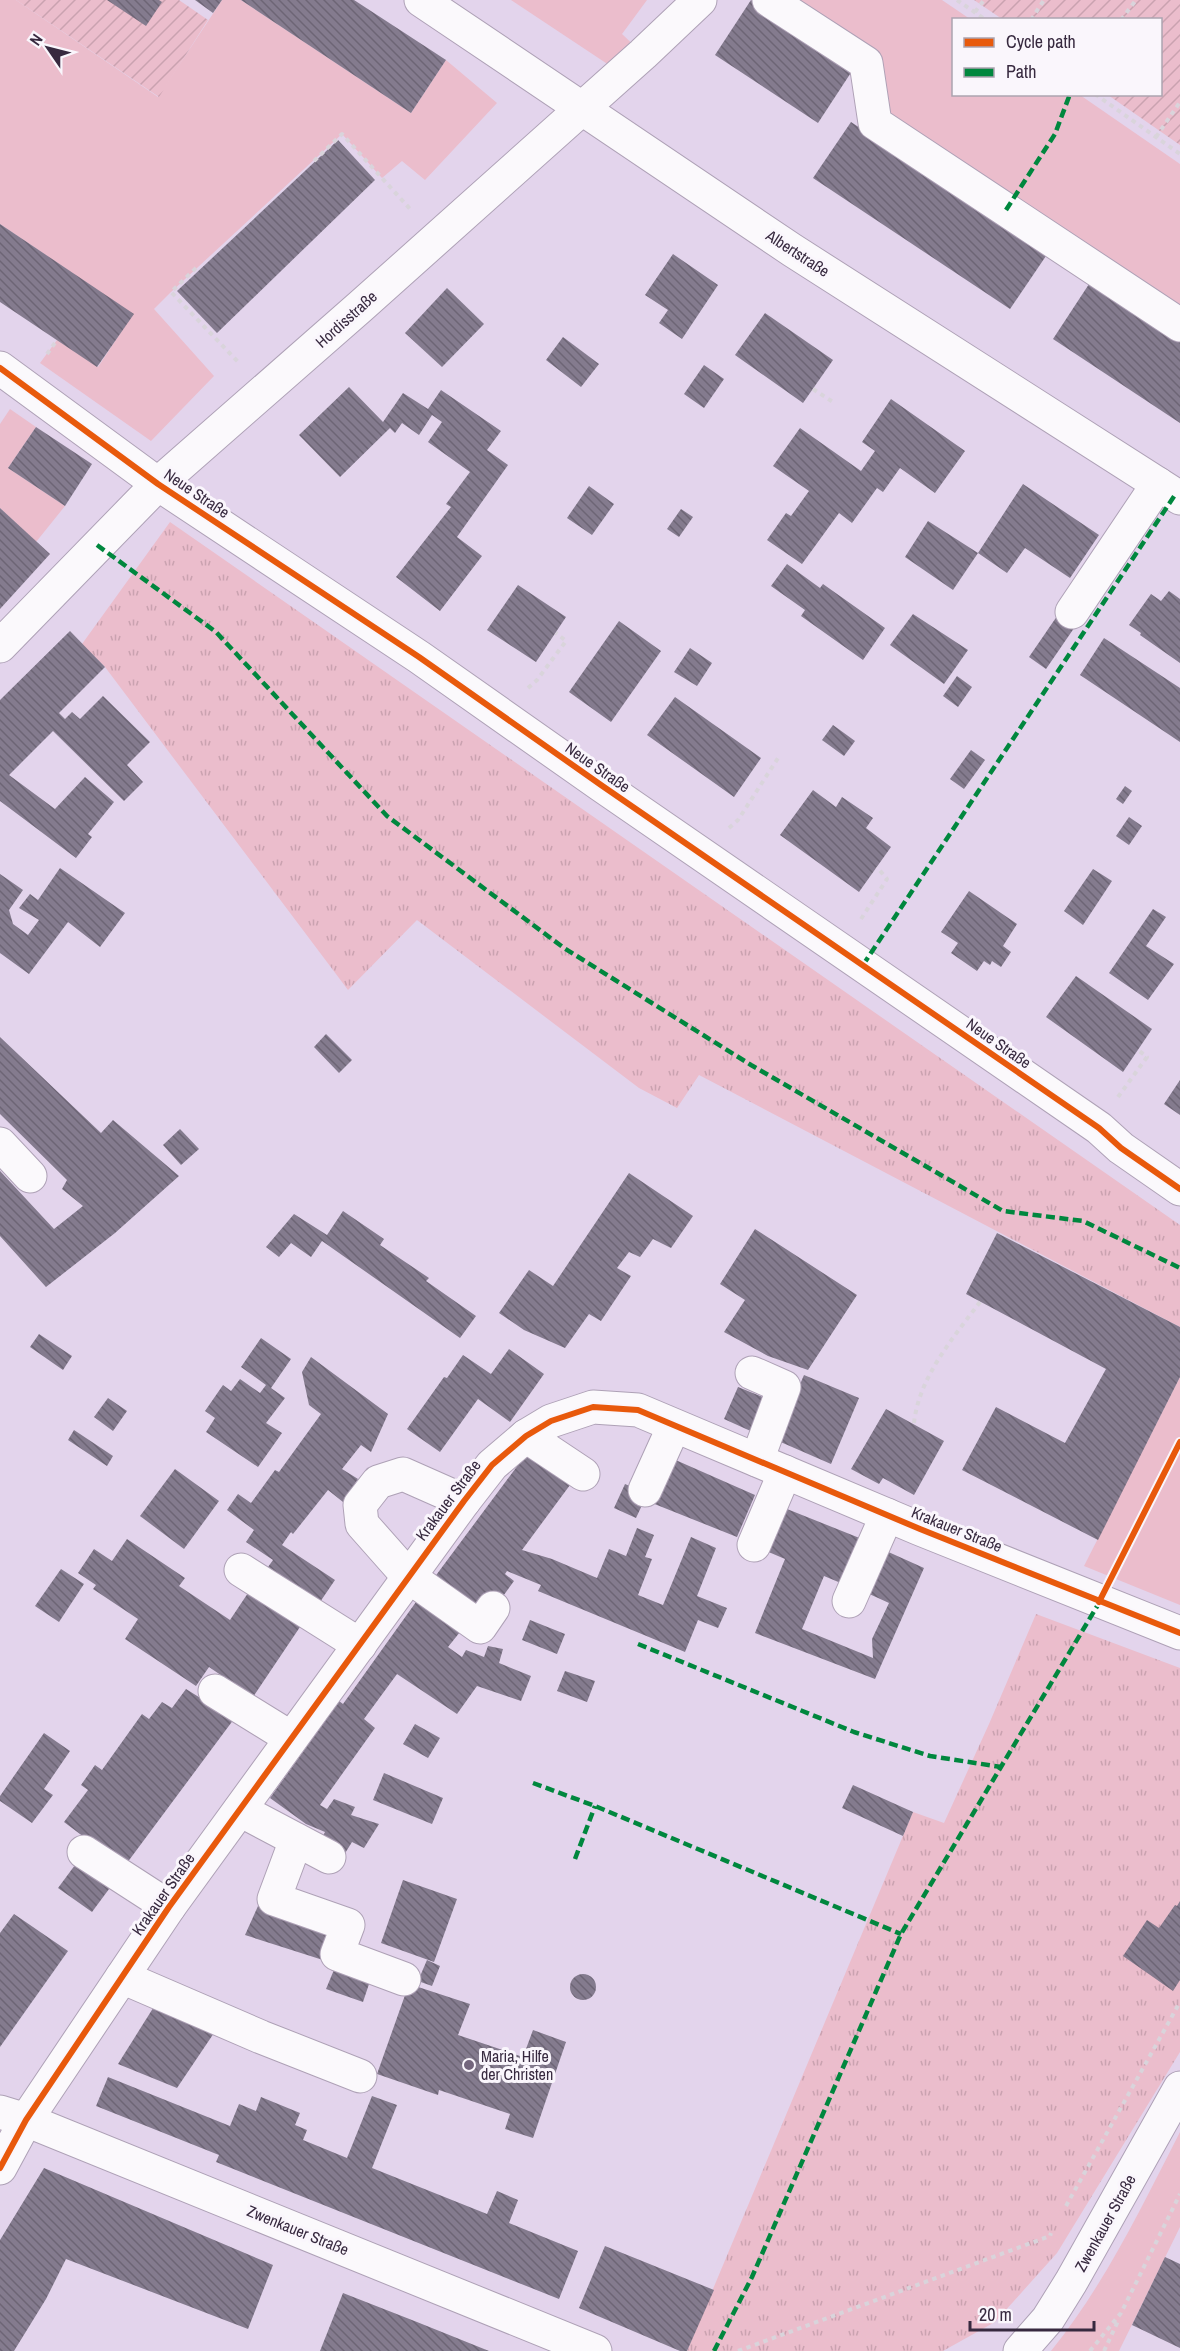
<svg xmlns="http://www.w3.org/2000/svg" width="1180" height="2351" viewBox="0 0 1180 2351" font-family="'Archivo Narrow',sans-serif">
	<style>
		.grass { fill: #ebbdcc }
		.park { fill: url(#park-tufts) }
		.garden { fill: url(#garden-furrows) }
		.building { fill: url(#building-back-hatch) }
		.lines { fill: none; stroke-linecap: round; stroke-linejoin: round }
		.minor-casing { stroke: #aea1b6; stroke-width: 35 }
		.major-casing { stroke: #aea1b6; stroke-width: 35 }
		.path { stroke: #d9d4db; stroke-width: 4; stroke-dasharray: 4.5 4.5; stroke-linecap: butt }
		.minor { stroke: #fbf9fc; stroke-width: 33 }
		.major { stroke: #fbf9fc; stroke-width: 33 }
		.quiet { stroke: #00873e; stroke-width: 4.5; stroke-dasharray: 9 4.5; stroke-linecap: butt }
		.cycleway-casing { stroke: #faf6fc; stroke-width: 10 }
		.cycleway { stroke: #e8590c; stroke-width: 6 }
		.poi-dot { fill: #73657c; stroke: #faf6fc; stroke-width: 2 }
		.labels { text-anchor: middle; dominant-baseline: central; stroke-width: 6; stroke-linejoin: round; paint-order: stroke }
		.street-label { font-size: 16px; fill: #37293f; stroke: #faf6fc }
		.poi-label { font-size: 16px; fill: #37293f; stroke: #faf6fc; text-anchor: start }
	</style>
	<defs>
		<pattern id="park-tufts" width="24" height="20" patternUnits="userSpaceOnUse" patternTransform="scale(1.5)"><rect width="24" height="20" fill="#ebbdcc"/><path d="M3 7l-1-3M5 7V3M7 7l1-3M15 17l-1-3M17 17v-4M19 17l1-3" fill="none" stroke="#caa2b0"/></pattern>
		<pattern id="garden-furrows" width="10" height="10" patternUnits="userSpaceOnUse" patternTransform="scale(1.5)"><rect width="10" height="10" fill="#ebbdcc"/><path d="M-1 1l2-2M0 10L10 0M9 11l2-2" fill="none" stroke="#caa2b0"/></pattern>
		<pattern id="building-back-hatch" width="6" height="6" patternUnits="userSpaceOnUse" patternTransform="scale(1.5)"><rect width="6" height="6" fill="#847b8e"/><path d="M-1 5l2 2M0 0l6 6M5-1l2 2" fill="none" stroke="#6d6575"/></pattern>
	</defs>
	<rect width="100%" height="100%" fill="#e3d4ec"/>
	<g class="grass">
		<polygon points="0,0 16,0 158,97 222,0 241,0 411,113 446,60 497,103 425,180 402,161 382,178 342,134 171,292 154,309 214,376 151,441 40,363 57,340 98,367 133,314 0,224"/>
		<polygon points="511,0 647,0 622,34 643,54 621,73"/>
		<polygon points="769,0 942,0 970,19 954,20 954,94 1080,95 1180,164 1180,325 875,123 868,79"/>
		<polygon points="10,409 36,427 8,468 65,506 36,542 0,508 0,424"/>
		<polygon points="1180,1377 1180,1605 1084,1566"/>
		<path d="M1180,2132V2227L1119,2351H1051C1105,2284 1141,2208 1180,2132Z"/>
	</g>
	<g class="park">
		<polygon points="170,522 1180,1225 1180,1327 699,1075 677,1108 639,1088 417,920 348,990 105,667 82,644"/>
		<polygon points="1036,1614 1180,1668 1180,2052 1057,2253 995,2322 943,2351 687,2351 913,1812 944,1823 989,1724"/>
	</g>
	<g class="garden">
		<polygon points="16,0 179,0 208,20 159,97"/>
		<polygon points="974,0 1180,0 1180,145 1108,95 1160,94 1160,20 1002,19"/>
	</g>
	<g class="building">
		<polygon points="107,0 159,0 162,2 146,26"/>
		<polygon points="195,0 222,0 213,13"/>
		<polygon points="241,0 354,0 446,60 411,113"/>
		<polygon points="751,0 854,68 818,123 715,55"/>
		<polygon points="851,122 1048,253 1010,309 813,178"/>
		<polygon points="338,140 375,180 217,333 177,291"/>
		<polygon points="0,224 134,314 97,367 0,302"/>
		<polygon points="673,254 718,285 682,339 659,323 668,310 645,295"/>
		<polygon points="1091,281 1180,340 1180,423 1053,339"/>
		<polygon points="447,288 484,324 442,367 405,333"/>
		<polygon points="765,313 833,360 803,403 735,355"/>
		<polygon points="563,337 599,364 581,387 546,360"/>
		<polygon points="704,365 724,379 704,408 684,394"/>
		<polygon points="349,387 383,422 403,393 428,409 441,390 501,431 487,450 508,465 457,537 482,556 440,611 396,577 451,507 446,504 470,472 428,442 442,422 432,415 419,435 402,423 395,433 390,428 340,477 299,435"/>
		<polygon points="891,399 965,451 935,493 900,468 883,492 877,488 852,523 839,513 802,564 767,540 786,513 791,516 809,491 773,466 800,428 861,471 875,451 862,442"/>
		<polygon points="36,427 92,464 65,506 8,468"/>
		<polygon points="1023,484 1099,535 1070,578 1025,548 1007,573 978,553"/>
		<polygon points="589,486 614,504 592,535 567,518"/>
		<polygon points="0,508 50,554 0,609"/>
		<polygon points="681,509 693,517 679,537 667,529"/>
		<polygon points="928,521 978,553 953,590 905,557"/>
		<polygon points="787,564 820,588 823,584 885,628 863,660 801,616 805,610 771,586"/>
		<polygon points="518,585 566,617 536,662 487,630"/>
		<polygon points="1169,591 1180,599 1180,663 1140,635 1141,633 1129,625 1151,594 1161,601"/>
		<polygon points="1064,606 1081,618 1046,669 1029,657"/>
		<polygon points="913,614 968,650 944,684 890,645"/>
		<polygon points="619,621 661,651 611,722 569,692"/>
		<polygon points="70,631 105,667 59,713 65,719 72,712 80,719 103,696 150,742 127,765 143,782 124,801 53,731 9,775 55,809 85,777 114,802 88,834 92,837 76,858 0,801 0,700"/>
		<polygon points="1104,638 1180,688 1180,742 1080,675"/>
		<polygon points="690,648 712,663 697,686 674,672"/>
		<polygon points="957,676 972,687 958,707 943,696"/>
		<polygon points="675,697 761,758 734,797 647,735"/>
		<polygon points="833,725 855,741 844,756 822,740"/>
		<polygon points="971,750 985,760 964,789 950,779"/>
		<polygon points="1125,786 1132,791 1123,804 1116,799"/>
		<polygon points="813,790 836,807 842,797 873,818 866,828 891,847 859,892 780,835"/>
		<polygon points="1129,817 1142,826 1129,845 1116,836"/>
		<polygon points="60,868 125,913 100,947 68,922 29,974 0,953 0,874 23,890 9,910 13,924 28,935 39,920 19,908 30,894 38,900"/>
		<polygon points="1093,869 1112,881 1083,925 1064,911"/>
		<polygon points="969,891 1017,924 1003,946 1011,952 1001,967 992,961 990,965 984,961 977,971 951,953 958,943 941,932"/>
		<polygon points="1153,909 1166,917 1146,946 1174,964 1148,1000 1109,973"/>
		<polygon points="1076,976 1152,1029 1123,1072 1046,1017"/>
		<polygon points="326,1034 352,1060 339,1073 314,1047"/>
		<polygon points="0,1037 101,1133 113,1120 179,1176 115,1233 46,1287 0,1236 0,1171 54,1229 83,1206 62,1189 67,1180 0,1114"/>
		<polygon points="1180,1080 1180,1115 1164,1104"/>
		<polygon points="180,1129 199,1149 181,1165 163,1145"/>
		<polygon points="629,1173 693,1216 671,1248 653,1239 640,1257 629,1252 617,1268 631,1276 601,1321 589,1314 565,1348 524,1330 499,1313 529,1270 553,1286"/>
		<polygon points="343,1211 384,1239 380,1245 429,1278 426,1281 476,1316 460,1338 322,1241 311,1257 291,1243 279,1257 266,1247 294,1214 327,1235"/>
		<polygon points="755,1229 857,1295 808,1370 768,1356 724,1332 745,1300 720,1284"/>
		<polygon points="997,1233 1180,1327 1180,1377 1098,1540 962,1470 996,1407 1065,1443 1106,1369 966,1294"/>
		<polygon points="39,1334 72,1356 63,1370 30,1347"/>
		<polygon points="261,1338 291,1359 271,1388 285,1398 266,1423 282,1433 258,1467 206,1432 215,1418 205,1411 223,1385 231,1391 240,1379 260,1393 266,1385 241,1367"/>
		<polygon points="509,1349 544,1374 510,1422 478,1399 440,1452 407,1429 444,1377 447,1378 463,1355 491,1374"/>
		<polygon points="311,1357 388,1414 371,1452 361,1445 342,1469 358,1479 343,1502 328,1490 293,1534 291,1532 282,1545 335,1580 320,1602 268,1567 273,1560 246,1542 254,1530 227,1510 238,1494 251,1503 275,1470 279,1472 321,1414 309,1405 302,1372"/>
		<polygon points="804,1375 859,1398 831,1464 776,1440"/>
		<polygon points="738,1387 770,1400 755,1433 724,1419"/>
		<polygon points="108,1398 127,1411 113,1431 94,1417"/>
		<polygon points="886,1409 944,1441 914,1495 883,1478 879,1484 851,1469"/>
		<polygon points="74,1430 113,1456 107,1466 68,1440"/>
		<polygon points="527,1453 570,1485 522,1550 552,1559 597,1578 609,1549 626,1556 637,1528 654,1535 645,1557 652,1559 638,1595 663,1605 691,1537 716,1548 697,1596 727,1608 718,1628 698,1620 685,1652 538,1591 541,1585 507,1571 505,1574 514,1581 501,1599 475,1614 431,1582"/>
		<polygon points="671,1458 755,1495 737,1537 652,1503"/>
		<polygon points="175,1469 219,1501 184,1549 140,1516"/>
		<polygon points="625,1484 632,1487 629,1494 644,1501 636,1518 614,1508"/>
		<polygon points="782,1507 867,1541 848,1586 824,1576 802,1629 873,1658 872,1639 889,1603 865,1592 884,1550 924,1568 875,1679 755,1633 785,1559 764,1550"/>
		<polygon points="127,1539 185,1578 179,1586 230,1620 250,1590 302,1624 253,1697 209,1667 196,1686 125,1639 138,1619 93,1589 96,1585 78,1573 94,1549 112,1561"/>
		<polygon points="61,1569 84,1584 59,1622 35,1606"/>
		<polygon points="421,1595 464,1627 448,1647 462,1657 466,1650 484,1657 488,1646 503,1649 499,1663 531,1676 521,1701 477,1686 457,1714 397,1674 364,1719 375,1728 320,1805 327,1809 334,1799 355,1807 351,1815 379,1824 364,1848 352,1842 344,1855 318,1845 325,1832 306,1824 270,1798 339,1701 343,1704"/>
		<polygon points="530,1620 565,1634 557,1654 522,1640"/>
		<polygon points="565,1671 595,1681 587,1702 557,1691"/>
		<polygon points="186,1689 234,1719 124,1867 64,1822 88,1790 81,1785 95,1765 102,1770 142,1714 149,1719 162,1702 172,1708"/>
		<polygon points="415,1724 440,1738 428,1758 403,1744"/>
		<polygon points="44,1733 70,1751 44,1789 53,1795 32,1823 0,1801 0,1796"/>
		<polygon points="384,1773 443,1798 432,1824 373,1800"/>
		<polygon points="853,1785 913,1812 903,1836 842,1808"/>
		<polygon points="78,1861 112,1885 92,1912 58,1888"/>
		<polygon points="403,1880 457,1899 434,1962 381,1943"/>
		<polygon points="1180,1901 1180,1980 1173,1991 1123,1956 1147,1920 1159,1928 1175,1905 1177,1906"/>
		<polygon points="258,1906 337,1930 326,1961 245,1935"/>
		<polygon points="14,1914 68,1951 0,2047 0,1933"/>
		<polygon points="427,1960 440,1966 432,1986 418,1981"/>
		<polygon points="336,1965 371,1978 363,2002 326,1989"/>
		<circle cx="583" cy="1987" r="13"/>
		<polygon points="409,1984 470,2004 458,2035 523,2057 533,2030 566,2042 533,2138 505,2129 510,2114 439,2090 438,2095 377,2074"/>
		<polygon points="155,2005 214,2033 177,2088 118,2064"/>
		<polygon points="108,2077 230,2126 239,2104 256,2111 261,2097 300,2113 295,2125 307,2130 303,2140 347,2158 372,2096 397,2105 372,2168 487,2214 497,2191 518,2200 509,2223 578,2251 559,2299 216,2162 219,2155 96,2106"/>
		<polygon points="44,2168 273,2265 248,2329 66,2259 46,2299 14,2351 0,2351 0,2240"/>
		<polygon points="605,2246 714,2290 687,2351 680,2351 579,2308"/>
		<polygon points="1165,2257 1180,2264 1180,2348 1132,2325"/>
		<polygon points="343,2293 417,2322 489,2351 320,2351"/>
	</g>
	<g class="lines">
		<defs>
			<g id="minor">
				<polyline points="421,0 792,250 1180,498"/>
				<polyline points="769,0 866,63 875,123 1180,325"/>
				<polyline points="0,368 158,484 419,657 601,785 1099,1128 1121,1148 1180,1189"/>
				<polyline points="1072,612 1158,484"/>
				<polyline points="0,646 158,484 361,306 643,54 700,0"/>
				<polyline points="0,1144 30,1176"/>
				<polyline points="752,1373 784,1387 757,1460"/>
				<polyline points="526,1436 583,1474"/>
				<polyline points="645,1490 674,1426"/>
				<polyline points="464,1501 403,1474 378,1482 360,1505 362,1524 408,1576 480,1627 493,1608"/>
				<polyline points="754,1545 785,1472"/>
				<polyline points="241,1570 360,1645"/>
				<polyline points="849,1601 887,1515"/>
				<polyline points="215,1691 291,1738"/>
				<polyline points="240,1810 329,1857"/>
				<polyline points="296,1840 274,1899 348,1925 337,1954 404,1979"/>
				<polyline points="84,1852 169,1907"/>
				<polyline points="122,1977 261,2037 360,2076"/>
				<polyline points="0,2168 26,2120 169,1907 464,1501 492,1465 526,1436 551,1421 593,1407 638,1410 920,1529 1180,1633"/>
			</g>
			<g id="major">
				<polyline points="0,2112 26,2120 595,2351"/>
				<polyline points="1020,2351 1048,2319 1071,2282 1180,2088"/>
			</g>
		</defs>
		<use href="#minor" class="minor-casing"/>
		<use href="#major" class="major-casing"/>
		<g class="path">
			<polyline points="957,0 986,20"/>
			<polyline points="975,12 984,0"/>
			<polyline points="1031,20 1044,0"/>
			<polyline points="1121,20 1136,0"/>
			<polyline points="1095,94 1180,154"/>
			<polyline points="1156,137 1180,102"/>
			<polyline points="314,161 342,134 411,210"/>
			<polyline points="196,268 171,292 240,364"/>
			<polyline points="47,354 57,340"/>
			<polyline points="813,389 833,402"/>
			<polyline points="528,688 537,680 566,641 556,633"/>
			<polyline points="729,828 738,820 780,755"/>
			<polyline points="861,919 887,879 877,867"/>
			<polyline points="1118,1097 1147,1057 1138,1050"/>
			<path d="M914,1423C919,1377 953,1338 980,1302"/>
			<polyline points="1066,2206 1180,2002"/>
			<polyline points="738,2351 1050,2236 1051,2233"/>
			<polyline points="1090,2351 1121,2313 1180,2194"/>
			<polyline points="1104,2351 1119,2319"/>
		</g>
		<use href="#minor" class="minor"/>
		<use href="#major" class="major"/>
		<g class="quiet">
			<polyline points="1006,210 1055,134 1070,94"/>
			<polyline points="97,545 216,632 387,816 564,948 751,1065 1003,1211 1083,1221 1180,1268"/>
			<polyline points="863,965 1175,495"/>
			<polyline points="638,1644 854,1732 930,1756 1001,1767"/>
			<polyline points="533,1783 595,1806 901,1934"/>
			<polyline points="575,1859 595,1806"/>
			<polyline points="714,2351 752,2277 901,1934 1102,1598"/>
		</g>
		<defs>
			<g id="cycleway">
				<polyline points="0,368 158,484 419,657 601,785 1099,1128 1121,1148 1180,1189"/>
				<polyline points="1099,1602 1180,1442"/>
				<polyline points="0,2168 26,2120 169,1907 464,1501 492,1465 526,1436 551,1421 593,1407 638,1410 920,1529 1180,1633"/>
			</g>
		</defs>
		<use href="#cycleway" class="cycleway-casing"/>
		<use href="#cycleway" class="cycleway"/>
	</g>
	<circle class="poi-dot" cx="469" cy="2065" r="6"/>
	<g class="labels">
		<g class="street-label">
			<text transform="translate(798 253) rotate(33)">Albertstraße</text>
			<text transform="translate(346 319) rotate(-42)">Hordisstraße</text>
			<text transform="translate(197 493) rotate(34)">Neue Straße</text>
			<text transform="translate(598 767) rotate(35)">Neue Straße</text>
			<text transform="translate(999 1043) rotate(35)">Neue Straße</text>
			<text transform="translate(448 1500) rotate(-53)">Krakauer Straße</text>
			<text transform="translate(957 1529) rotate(22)">Krakauer Straße</text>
			<text transform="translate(163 1894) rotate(-55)">Krakauer Straße</text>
			<text transform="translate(1105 2223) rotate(-61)">Zwenkauer Straße</text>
			<text transform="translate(298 2230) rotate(22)">Zwenkauer Straße</text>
		</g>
		<g class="poi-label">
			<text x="481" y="2056">Maria, Hilfe<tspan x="481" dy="18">der Christen</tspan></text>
		</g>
	</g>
	<rect x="952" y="18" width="210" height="78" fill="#faf6fc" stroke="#aca4b0" stroke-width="1.5"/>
	<rect x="964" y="38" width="30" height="9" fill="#e8590c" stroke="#aca4b0" stroke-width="1.5"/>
	<text x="1006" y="48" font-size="18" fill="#37293f">Cycle path</text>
	<rect x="964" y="68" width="30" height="9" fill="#00873e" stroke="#aca4b0" stroke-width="1.5"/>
	<text x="1006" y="78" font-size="18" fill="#37293f">Path</text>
	<g transform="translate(48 48) rotate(305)" stroke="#faf6fc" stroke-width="4.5" paint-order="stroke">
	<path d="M0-4.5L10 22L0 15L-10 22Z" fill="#37293f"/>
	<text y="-9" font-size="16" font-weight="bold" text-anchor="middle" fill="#37293f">N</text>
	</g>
	<path d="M970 2321v9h124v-9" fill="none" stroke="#37293f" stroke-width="3"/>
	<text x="979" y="2321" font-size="18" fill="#37293f" stroke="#faf6fc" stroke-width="4.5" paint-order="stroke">20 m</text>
</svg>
